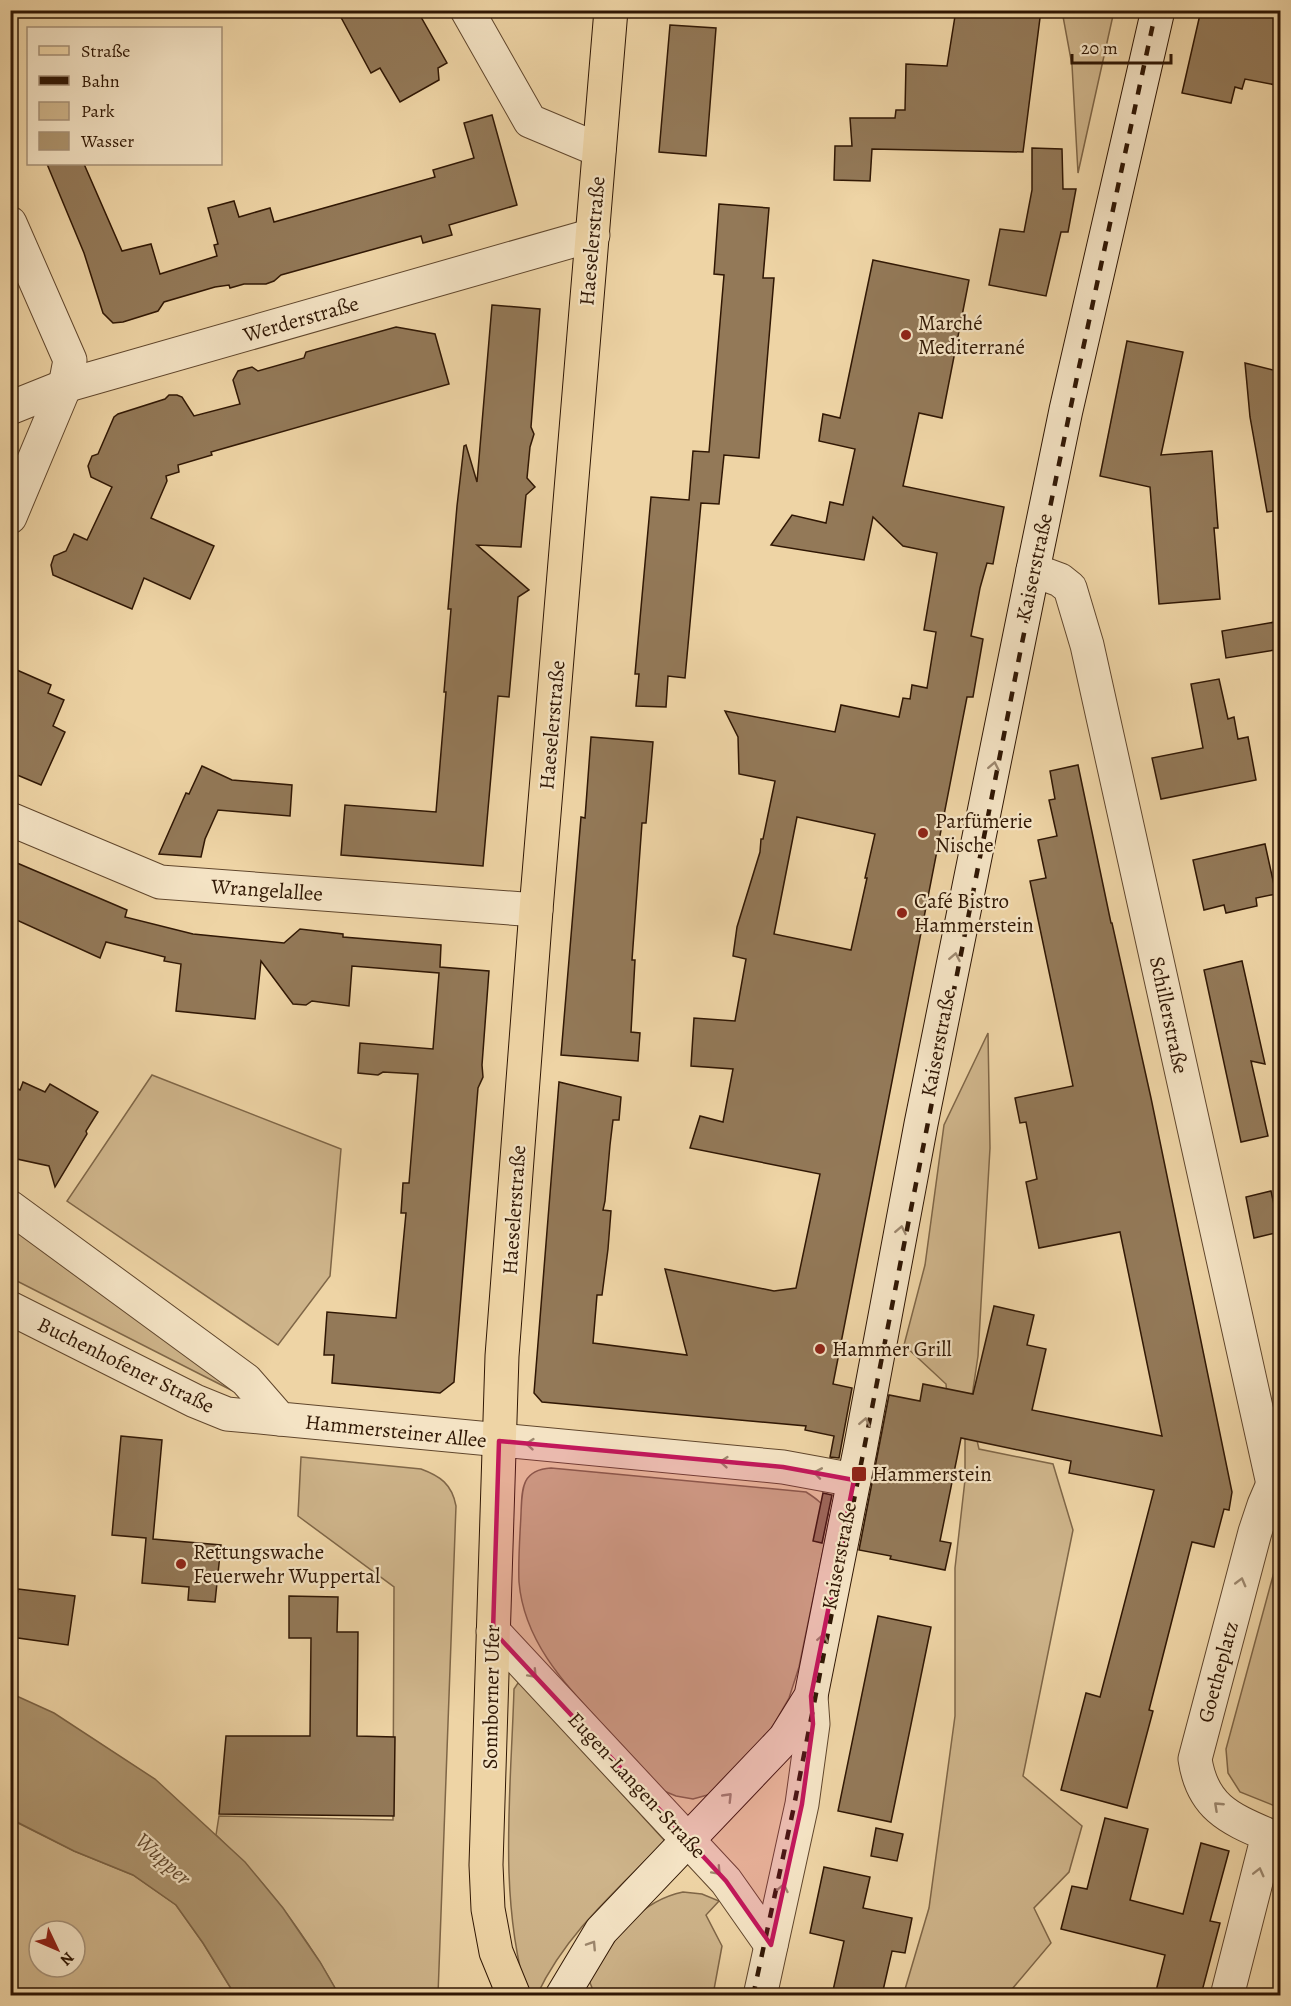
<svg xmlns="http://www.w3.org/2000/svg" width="1291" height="2006" viewBox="0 0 1291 2006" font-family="Alegreya,serif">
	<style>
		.green { fill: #ceb48a; stroke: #7f6647; stroke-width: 1.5; fill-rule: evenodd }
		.water { fill: #ad946e; stroke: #7b6244; stroke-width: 1.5 }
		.building { fill: #937958; stroke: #301704; stroke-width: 1.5; fill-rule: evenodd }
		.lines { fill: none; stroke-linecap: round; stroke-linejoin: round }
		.minor-casing { stroke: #60462c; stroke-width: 35 }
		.tertiary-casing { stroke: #60462c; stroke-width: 35 }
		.secondary-casing { stroke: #301704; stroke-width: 35 }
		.primary-casing { stroke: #301704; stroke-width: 35 }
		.minor { stroke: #f4e3c4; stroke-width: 33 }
		.tertiary { stroke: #f4e3c4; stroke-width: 33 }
		.secondary { stroke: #f4e3c4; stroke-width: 33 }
		.primary { stroke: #eed4a5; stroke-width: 33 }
		.rail { stroke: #301704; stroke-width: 4.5; stroke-dasharray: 10 10; stroke-linecap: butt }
		.oneway { stroke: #9c876e }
		.marked { fill: #c2185b; fill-opacity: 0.2; stroke: #c2185b; stroke-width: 4.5; stroke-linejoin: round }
		.poi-dot { fill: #8f2418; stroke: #f4e3c4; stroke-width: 2 }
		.labels { text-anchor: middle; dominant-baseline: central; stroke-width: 4.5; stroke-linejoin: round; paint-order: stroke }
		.street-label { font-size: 21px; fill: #301704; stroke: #f4e3c4 }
		.poi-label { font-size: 21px; fill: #301704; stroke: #f4e3c4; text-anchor: start }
		.water-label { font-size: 22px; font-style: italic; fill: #62492e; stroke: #f4e3c4 }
	</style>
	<rect width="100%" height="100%" fill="#eed4a5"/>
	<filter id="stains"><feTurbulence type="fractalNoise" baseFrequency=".00333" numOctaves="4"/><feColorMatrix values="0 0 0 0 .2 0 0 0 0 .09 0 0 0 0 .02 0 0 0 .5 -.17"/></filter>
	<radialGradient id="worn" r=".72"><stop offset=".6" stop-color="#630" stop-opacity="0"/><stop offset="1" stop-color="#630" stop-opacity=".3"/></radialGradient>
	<g class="green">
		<polygon points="1062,11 1114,11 1078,173 1072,65"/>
		<polygon points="988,1033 990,1148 978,1356 972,1396 974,1428 979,1449 1053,1464 1073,1530 1023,1776 1082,1826 1069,1872 1034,1908 1051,1943 1007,1995 903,1996 929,1908 955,1716 955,1568 965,1480 965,1419 948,1408 946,1384 904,1345 925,1265 944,1125"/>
		<polygon points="152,1075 341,1149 330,1276 278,1345 67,1201"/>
		<polygon points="11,1227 239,1394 11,1278"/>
		<path d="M301,1457L421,1469C440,1476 452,1484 456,1506L438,1995H339C306,1936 266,1881 216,1835L219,1816L393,1820L394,1587L298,1516Z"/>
		<path d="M551,1468L806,1492C817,1499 824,1504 830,1517L799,1667L789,1698L774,1724L759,1747L711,1794L693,1799L676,1796L664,1791C644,1769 623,1746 602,1724C564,1683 524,1641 519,1582C518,1560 520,1536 521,1514C522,1489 521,1470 551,1468Z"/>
		<polygon points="1280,1550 1280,1808 1240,1792 1228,1773 1226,1749"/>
		<path d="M518,1683L525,1688L665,1841C618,1889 566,1933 537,1995H527C498,1896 511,1791 514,1689Z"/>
		<path d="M10,1819L74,1851L133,1875L176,1905L203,1943L235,1995H11ZM39,1931H75V1967H39Z"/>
		<path d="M683,1892L702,1894L719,1901L706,1915L722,1946L713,1995H593L594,1993L589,1980C614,1941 635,1902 683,1892Z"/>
	</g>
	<polygon class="water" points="10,1693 54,1713 155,1779 245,1862 283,1908 320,1962 339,1995 235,1995 203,1943 176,1905 133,1875 74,1851 11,1819"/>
	<g class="building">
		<polygon points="337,10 417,10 447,63 438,68 439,80 400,102 380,68 371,73"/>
		<polygon points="956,10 1041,10 1023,152 872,149 870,181 834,180 835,146 852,146 850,118 895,118 896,110 905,110 906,64 947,66"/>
		<polygon points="1201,10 1281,10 1281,86 1245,79 1242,89 1235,87 1231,103 1182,93"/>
		<polygon points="670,25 716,28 706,156 659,152"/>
		<polygon points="492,115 517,205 449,225 452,235 423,243 421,236 281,275 274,281 266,284 244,284 230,288 229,285 215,287 164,302 158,311 123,322 113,323 103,313 84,253 47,164 84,164 122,251 151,244 160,274 217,256 214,245 218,244 208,208 234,201 239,217 270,208 274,222 435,177 433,170 474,158 464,123"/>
		<polygon points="1032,148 1062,149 1063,189 1076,189 1068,232 1061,232 1046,296 989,285 1000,229 1024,232 1032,190"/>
		<polygon points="719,204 769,208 763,278 774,278 759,458 724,455 719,504 701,503 685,678 668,676 666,707 636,706 639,674 635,674 651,497 689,500 693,451 709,452 724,275 714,274"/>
		<path d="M873,260L969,280L942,418L919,413L903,486L1004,507L993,564L987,563L980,588L971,636L983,639L973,697H967L833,1384L852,1388L839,1458L830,1457L834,1436L805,1430L806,1426L542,1402L534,1393L559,1082L621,1097L619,1120H613L610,1145L605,1201L603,1210L611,1211L608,1249L602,1295H597L593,1343L687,1355L665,1269L774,1291L796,1288L820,1174L690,1148L700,1116L723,1122L733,1069L691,1066L694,1018L735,1021L746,959L733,956L737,927L760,852L761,839H763L775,781L739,774L738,737L725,711L835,732L841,705L899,717L903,698L910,699L912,685L927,688L936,632L924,630L937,553L903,546L873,517L864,560L771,545L792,515L826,523L830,502L843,505L855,449L819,441L823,414L840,418ZM797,817L875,834L865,878H867L851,950L774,934Z"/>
		<polygon points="492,305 540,309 531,427 534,434 530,447 527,478 535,487 526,495 521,547 477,545 529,590 518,597 509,697 498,696 483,866 341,855 345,805 436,812 446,692 444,692 451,609 448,609 457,506 464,446 466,445 477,482"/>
		<polygon points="396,327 435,334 449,384 211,452 212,455 178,465 179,472 166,476 167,481 151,518 214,546 190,599 144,578 132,609 53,575 51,565 54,556 66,551 74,534 87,540 112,487 91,477 88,466 92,456 98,454 114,417 118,414 165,399 169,395 177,395 182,397 194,416 240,404 233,380 238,371 252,367 258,371 304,358 306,352"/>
		<polygon points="1127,341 1183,352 1161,455 1212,451 1218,528 1214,528 1220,599 1159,604 1150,487 1100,476"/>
		<polygon points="1245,363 1281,372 1281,510 1267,512 1250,417"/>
		<polygon points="1281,621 1281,649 1226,658 1222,631"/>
		<polygon points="10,667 51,685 48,693 64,700 53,726 65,732 41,785 10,772"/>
		<polygon points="1219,679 1228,719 1234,717 1238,739 1248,737 1256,780 1161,799 1152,758 1203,748 1191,684"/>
		<polygon points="591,737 653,742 646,823 642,823 632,960 635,960 631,1032 640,1033 638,1061 561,1055 581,817 585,818"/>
		<polygon points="1078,765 1111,923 1112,923 1151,1098 1232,1492 1229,1510 1224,1509 1214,1547 1192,1542 1149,1710 1153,1711 1127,1808 1061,1790 1086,1693 1100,1697 1154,1490 1069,1473 1071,1461 961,1438 940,1541 951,1543 945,1570 890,1559 891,1556 859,1550 889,1395 920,1401 923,1384 973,1394 994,1306 1034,1315 1027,1345 1046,1349 1032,1410 1162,1436 1120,1232 1039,1248 1026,1182 1037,1179 1026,1122 1020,1123 1015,1098 1073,1086 1030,881 1046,878 1038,840 1057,836 1049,800 1055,799 1050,771"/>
		<polygon points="202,766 232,780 292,785 290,816 218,810 205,839 201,857 159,854 186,793 189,794"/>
		<polygon points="1265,844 1276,894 1256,898 1257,906 1226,913 1224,905 1204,910 1193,860"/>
		<polygon points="10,860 127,910 125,917 193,934 284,943 300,929 343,934 343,937 441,945 440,967 489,971 482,1065 483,1077 478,1088 454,1382 440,1393 332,1383 334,1355 324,1355 327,1312 396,1318 406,1213 401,1213 403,1183 409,1183 418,1074 383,1072 378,1075 358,1073 360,1043 433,1049 439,973 352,966 349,1006 312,1001 306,1005 293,1004 261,961 255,1019 176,1011 181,964 164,961 165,957 106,942 100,958 10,917"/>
		<polygon points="1242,961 1265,1064 1251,1061 1268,1136 1241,1142 1204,970"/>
		<polygon points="23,1082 45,1092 50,1084 98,1112 86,1131 87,1134 55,1187 49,1166 17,1159 14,1148 10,1147 10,1085 20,1090"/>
		<polygon points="1271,1191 1280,1232 1254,1238 1246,1197"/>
		<polygon points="121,1436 162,1440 153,1539 221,1545 215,1602 188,1600 189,1587 142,1583 146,1538 112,1535"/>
		<polygon points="823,1493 832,1495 822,1543 813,1541"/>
		<polygon points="18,1589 75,1596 68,1645 11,1637"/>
		<polygon points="289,1596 338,1597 337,1632 358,1632 357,1736 395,1737 394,1816 219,1814 226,1736 310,1736 311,1638 289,1638"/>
		<polygon points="878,1616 931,1627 891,1822 838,1811"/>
		<polygon points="1105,1818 1148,1829 1130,1900 1183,1914 1201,1843 1229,1851 1210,1921 1220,1923 1201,1995 1155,1995 1165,1955 1061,1929 1072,1886 1087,1889"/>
		<polygon points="876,1828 903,1834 897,1861 871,1856"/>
		<polygon points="824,1867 870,1877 863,1908 912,1918 905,1953 892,1951 882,1995 832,1995 844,1941 810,1933"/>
	</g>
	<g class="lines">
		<defs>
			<g id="minor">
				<polyline points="467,10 530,121 599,150"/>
				<polyline points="10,223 70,360 65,386 10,517"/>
				<polyline points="10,408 65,386 593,235"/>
				<polyline points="1033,570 1060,580 1070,588 1087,645 1273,1484"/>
				<polyline points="10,819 160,882 536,910"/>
				<polyline points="10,1207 246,1380 280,1419 783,1467 854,1480"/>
				<polyline points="10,1308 195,1401 227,1414 280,1419"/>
				<path d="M1227,1996L1268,1835C1228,1818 1202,1806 1195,1759L1255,1532L1264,1505L1273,1484"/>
			</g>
			<g id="tertiary">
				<polyline points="493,1631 726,1881 771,1945"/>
				<polyline points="760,1996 802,1804 813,1724 811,1696"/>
			</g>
			<polyline id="secondary" points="562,1996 601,1931 785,1738 811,1696 860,1450 921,1124 1033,570 1066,410 1158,10"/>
			<polyline id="primary" points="514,1996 496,1952 488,1909 486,1865 502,1356 536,910 611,10"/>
		</defs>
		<use href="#minor" class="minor-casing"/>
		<use href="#tertiary" class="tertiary-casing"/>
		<use href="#secondary" class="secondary-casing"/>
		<use href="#primary" class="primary-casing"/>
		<use href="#minor" class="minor"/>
		<use href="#tertiary" class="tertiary"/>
		<use href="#secondary" class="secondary"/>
		<use href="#primary" class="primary"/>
		<polyline class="rail" points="753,1996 793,1811 1021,648 1078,372 1156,10"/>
	</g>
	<defs><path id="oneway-chevron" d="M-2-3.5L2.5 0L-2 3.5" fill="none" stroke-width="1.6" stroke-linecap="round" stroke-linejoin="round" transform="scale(1.5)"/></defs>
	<g class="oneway">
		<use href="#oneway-chevron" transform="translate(994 766) rotate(-79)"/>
		<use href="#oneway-chevron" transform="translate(955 957) rotate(-79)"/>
		<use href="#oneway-chevron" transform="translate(901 1230) rotate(-79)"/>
		<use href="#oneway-chevron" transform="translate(865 1422) rotate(-79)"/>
		<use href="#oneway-chevron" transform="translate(530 1444) rotate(-175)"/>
		<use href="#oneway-chevron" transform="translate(724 1462) rotate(-175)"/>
		<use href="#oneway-chevron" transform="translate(818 1473) rotate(-170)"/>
		<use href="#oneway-chevron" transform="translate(1241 1582) rotate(-75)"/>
		<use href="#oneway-chevron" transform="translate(823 1638) rotate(-79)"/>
		<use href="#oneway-chevron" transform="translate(533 1674) rotate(47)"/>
		<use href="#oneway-chevron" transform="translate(728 1797) rotate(-46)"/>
		<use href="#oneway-chevron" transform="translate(1218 1806) rotate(-137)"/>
		<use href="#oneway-chevron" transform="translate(717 1871) rotate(47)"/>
		<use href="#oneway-chevron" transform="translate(1259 1872) rotate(-76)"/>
		<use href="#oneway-chevron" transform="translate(783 1888) rotate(-78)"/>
		<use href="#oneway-chevron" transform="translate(592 1945) rotate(-57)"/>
	</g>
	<path class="marked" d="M499,1441L783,1467L854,1480L811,1696L813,1724L802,1804L771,1945L726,1881L493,1631Z"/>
	<g class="poi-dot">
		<circle cx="906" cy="335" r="6"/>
		<circle cx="923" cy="833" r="6"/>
		<circle cx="902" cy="913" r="6"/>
		<circle cx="820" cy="1349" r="6"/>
		<rect x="851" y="1466" width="16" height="16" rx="3"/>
		<circle cx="181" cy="1564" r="6"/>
	</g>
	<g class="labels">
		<g class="street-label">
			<text transform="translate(592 241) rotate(-85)">Haeselerstraße</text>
			<text transform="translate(301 319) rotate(-16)">Werderstraße</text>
			<text transform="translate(1034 567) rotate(-78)">Kaiserstraße</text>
			<text transform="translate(552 725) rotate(-85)">Haeselerstraße</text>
			<text transform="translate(267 890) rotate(4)">Wrangelallee</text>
			<text transform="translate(1169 1015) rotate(78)">Schillerstraße</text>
			<text transform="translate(938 1043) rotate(-79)">Kaiserstraße</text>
			<text transform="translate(514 1210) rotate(-86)">Haeselerstraße</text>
			<text transform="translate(126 1365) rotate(26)">Buchenhofener Straße</text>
			<text transform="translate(396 1431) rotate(6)">Hammersteiner Allee</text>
			<text transform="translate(839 1556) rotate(-79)">Kaiserstraße</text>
			<text transform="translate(1218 1672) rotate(-75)">Goetheplatz</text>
			<text transform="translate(491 1697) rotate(-89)">Sonnborner Ufer</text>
			<text transform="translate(637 1785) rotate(47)">Eugen-Langen-Straße</text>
		</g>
		<g class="poi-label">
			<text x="918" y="323">Marché<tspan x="918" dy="24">Mediterrané</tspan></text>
			<text x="935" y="821">Parfümerie<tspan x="935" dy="24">Nische</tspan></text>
			<text x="914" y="901">Café Bistro<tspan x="914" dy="24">Hammerstein</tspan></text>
			<text x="832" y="1349">Hammer Grill</text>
			<text x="872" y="1474">Hammerstein</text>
			<text x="193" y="1552">Rettungswache<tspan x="193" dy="24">Feuerwehr Wuppertal</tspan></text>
		</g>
		<g class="water-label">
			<text transform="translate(163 1859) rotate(42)">Wupper</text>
		</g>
	</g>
	<rect width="1291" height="2006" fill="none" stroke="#eed4a5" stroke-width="36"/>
	<rect x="12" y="12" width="1267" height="1982" fill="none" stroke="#301704" stroke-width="3"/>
	<rect x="18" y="18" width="1255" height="1970" fill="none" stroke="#301704" stroke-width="1.5"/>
	<rect x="27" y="27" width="195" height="138" fill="#f4e3c4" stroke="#a69177" stroke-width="1.5"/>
	<rect x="39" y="46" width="30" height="9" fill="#eed4a5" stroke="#a69177" stroke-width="1.5"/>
	<text x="81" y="57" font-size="18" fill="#301704">Straße</text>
	<rect x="39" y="76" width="30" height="9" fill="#301704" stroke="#a69177" stroke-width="1.5"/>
	<text x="81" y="87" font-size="18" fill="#301704">Bahn</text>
	<rect x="39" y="102" width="30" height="18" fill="#ceb48a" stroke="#a69177" stroke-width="1.5"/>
	<text x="81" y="117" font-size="18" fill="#301704">Park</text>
	<rect x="39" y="132" width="30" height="18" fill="#ad946e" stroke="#a69177" stroke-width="1.5"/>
	<text x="81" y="147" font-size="18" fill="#301704">Wasser</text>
	<g transform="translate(57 1949) rotate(134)"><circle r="28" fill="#f4e3c4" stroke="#a69177" stroke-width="1.5"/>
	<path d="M0-4.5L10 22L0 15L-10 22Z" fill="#8f2418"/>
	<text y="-9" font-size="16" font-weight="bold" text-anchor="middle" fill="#301704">N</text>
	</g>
	<path d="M1072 54v9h99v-9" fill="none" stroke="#301704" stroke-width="3"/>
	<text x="1081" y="54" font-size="18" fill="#301704" stroke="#f4e3c4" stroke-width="4.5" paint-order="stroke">20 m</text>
	<rect width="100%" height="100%" filter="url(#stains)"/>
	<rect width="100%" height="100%" fill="url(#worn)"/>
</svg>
